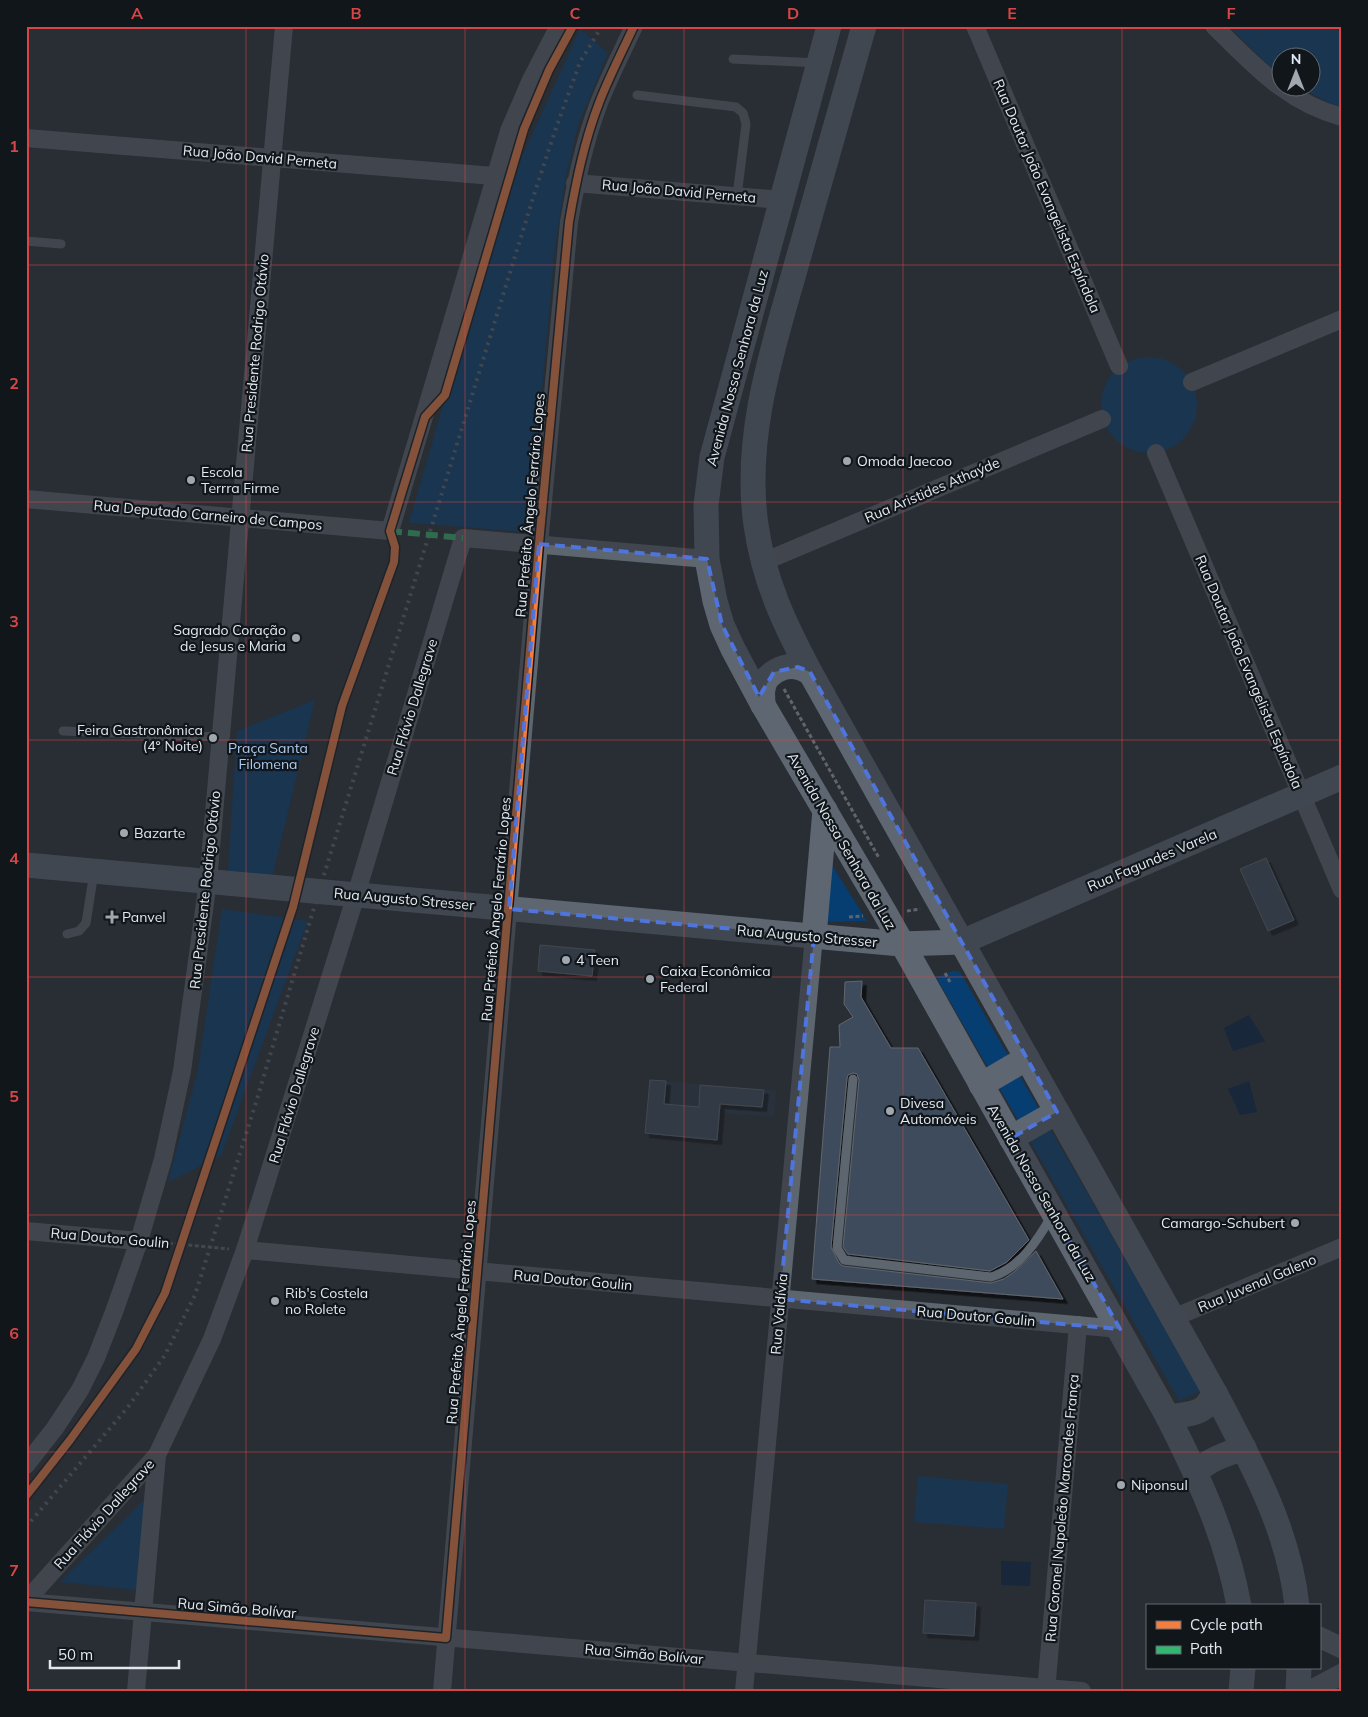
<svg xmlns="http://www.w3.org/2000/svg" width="1368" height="1717" viewBox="0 0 1368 1717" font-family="Mulish,sans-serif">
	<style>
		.built { fill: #293645 }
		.green { fill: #063e71 }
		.water { fill: #041f3e }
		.building { fill: #3e4c5c; stroke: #62666c; filter: url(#shadow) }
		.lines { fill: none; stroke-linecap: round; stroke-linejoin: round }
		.path { stroke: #60656d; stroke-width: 3; stroke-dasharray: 4 2.5; stroke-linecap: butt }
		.service { stroke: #5d656e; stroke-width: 9 }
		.minor { stroke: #5d656e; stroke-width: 18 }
		.tertiary { stroke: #5d656e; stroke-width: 21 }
		.secondary { stroke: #5e6771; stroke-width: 25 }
		.rail { stroke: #5f656c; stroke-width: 4; stroke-dasharray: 2.5 5; stroke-linecap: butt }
		.quiet { stroke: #33b770; stroke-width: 6; stroke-dasharray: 12 6; stroke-linecap: butt }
		.cycleway-casing { stroke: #11161b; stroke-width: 11 }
		.cycleway { stroke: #f27e40; stroke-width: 8 }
		.marked { fill: none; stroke: #4e74de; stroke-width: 4; stroke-dasharray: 10 6; stroke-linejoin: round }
		.grid { fill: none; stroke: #d84546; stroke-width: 1; stroke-opacity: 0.55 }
		.poi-dot { fill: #a1a7ae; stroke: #11161b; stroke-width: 2 }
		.labels { text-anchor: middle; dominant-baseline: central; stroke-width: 4.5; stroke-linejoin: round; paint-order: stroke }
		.street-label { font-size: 14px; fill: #e2e8f0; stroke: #11161b }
		.poi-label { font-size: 14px; fill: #e2e8f0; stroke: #11161b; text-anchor: start }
		.park-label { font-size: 14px; fill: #accbf0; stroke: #11161b }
		.neatline { fill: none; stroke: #d84546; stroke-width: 2 }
		.grid-label { font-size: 16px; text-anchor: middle; font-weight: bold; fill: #d84546 }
	</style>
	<defs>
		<filter id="shadow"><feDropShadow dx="4.5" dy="4.5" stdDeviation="0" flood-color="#0009"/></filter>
	</defs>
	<rect width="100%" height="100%" fill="#292e34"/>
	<polygon class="built" points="650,1080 776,1091 774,1117 720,1113 717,1140 645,1133"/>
	<g class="green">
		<polygon points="1229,26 1335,26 1342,36 1342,107 1333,105 1301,88 1310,88 1310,58 1280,58 1280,74 1272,69"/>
		<polygon points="580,29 608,53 578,125 566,176 555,247 529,532 409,523 502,201"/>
		<circle cx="1149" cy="405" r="48"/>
		<polygon points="315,700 272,878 228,871 237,731"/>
		<polygon points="828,859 867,921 824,922"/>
		<polygon points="222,909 308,921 221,1156 168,1182 198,1070"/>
		<polygon points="953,971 960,972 1201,1391 1179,1401 936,977"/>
		<polygon points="918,1476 1008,1484 1004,1529 914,1522"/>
		<polygon points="145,1499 137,1590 60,1582"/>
	</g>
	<g class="water">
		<polygon points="1249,1015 1265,1041 1233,1051 1224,1028"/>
		<polygon points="1249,1081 1257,1112 1240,1115 1228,1089"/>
		<polygon points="1001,1561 1031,1562 1030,1586 1001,1585"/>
	</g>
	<g class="building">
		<polygon points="1266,858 1294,920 1268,931 1240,869"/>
		<polygon points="540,945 595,950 592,976 538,971"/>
		<polygon points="862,981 861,997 891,1048 918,1048 1029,1240 1007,1262 990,1271 848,1254 843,1247 859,1080 857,1074 853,1073 848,1075 847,1078 831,1247 839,1263 843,1266 991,1283 1004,1279 1014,1272 1036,1251 1063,1299 812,1279 830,1047 840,1047 839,1025 853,1017 844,1004 845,982"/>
		<polygon points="650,1080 666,1081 664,1104 699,1107 700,1085 764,1090 762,1107 720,1104 717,1140 645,1133"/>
		<polygon points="925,1600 976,1603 974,1636 923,1633"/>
	</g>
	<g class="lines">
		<g class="path">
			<polyline points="784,689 879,858"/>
			<polyline points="907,911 920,909"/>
			<polyline points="849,917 863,916"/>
			<polyline points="945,973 950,982"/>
			<polyline points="156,1242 229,1249"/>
		</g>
		<g class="service">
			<polyline points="733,59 818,63"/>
			<polyline points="637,95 736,107 743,113 746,124 737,196"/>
			<polyline points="26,241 61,244"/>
			<polyline points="63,731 221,737"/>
			<polyline points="67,934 79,931 86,923 94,872"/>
			<path d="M853,1079L837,1248L844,1260L991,1277C1019,1269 1038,1240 1052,1215"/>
		</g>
		<g class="minor">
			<polyline points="975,26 1119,366"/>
			<path d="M1214,26C1254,65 1286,102 1342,117"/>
			<polyline points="26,138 494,176"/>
			<polyline points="575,183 782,200"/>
			<polyline points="1192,382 1342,319"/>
			<polyline points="1156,453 1342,890"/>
			<polyline points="26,499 390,531 509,131 530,82 559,26"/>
			<polyline points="763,562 1102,419"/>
			<polyline points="26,1231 139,1241"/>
			<polyline points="245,1250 1120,1329"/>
			<polyline points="1173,1318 1342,1247"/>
			<polyline points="26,1465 55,1428 80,1390 96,1358 114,1312 139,1241 163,1159 182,1071 208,881 284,26"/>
			<polyline points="26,1601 157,1455 212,1339 245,1250 356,895 463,538 707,559"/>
			<polyline points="26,1602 1082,1691"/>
			<polyline points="136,1691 157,1455"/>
			<path d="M442,1691L539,544L569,222C576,182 584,142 599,103C609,77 622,52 634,26"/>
			<polyline points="744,1691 814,936"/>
			<polyline points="1046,1691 1078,1325"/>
		</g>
		<g class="tertiary">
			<polyline points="1319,1637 1342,1648"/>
			<polyline points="1310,1691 1342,1674"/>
		</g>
		<g class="secondary">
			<path d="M829,26L712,457L706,505L707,559L715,601L722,625L733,649L763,705L885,913L1168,1417C1199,1478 1227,1538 1239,1606"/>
			<path d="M864,26C842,104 820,181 798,259C774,345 743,434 756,525C764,581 784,623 810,672L1215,1393C1250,1460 1289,1529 1297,1606"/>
			<path d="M763,705C763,700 762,694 763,689C765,673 785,663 800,668C803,669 807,671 810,672"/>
			<polyline points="26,865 901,944 962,942 1342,777"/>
			<polyline points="814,936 825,810"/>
			<polyline points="981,1085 1027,1058"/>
			<polyline points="1011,1138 1057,1112"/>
			<path d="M1168,1417C1179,1415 1196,1415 1205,1407C1209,1403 1212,1397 1215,1393"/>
			<path d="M1196,1472C1210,1459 1226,1454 1244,1448"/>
			<polyline points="1241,1691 1243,1668"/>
			<polyline points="1298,1691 1299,1668"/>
		</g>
		<polyline class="rail" points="26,1527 128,1407 165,1355 195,1295 254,1109 319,891 533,198 556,128 580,62 602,26"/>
		<polyline class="quiet" points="390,531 463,538"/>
		<defs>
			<g id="cycleway">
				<polyline points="26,1496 70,1440 136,1349 165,1293 293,907 342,706 394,562 395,547 390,531 425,417 445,395 524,129 549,70 573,26"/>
				<path d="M26,1602L446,1638L539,544L569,222C576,182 584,142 599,103C609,77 622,52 634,26"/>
			</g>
		</defs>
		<use href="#cycleway" class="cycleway-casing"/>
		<use href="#cycleway" class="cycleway"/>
	</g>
	<path d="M0 0H1368V1717H0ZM539,544L707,559L722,625L759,697L774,672L798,667L810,672L1057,1112L1011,1138L1120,1329L780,1299L814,936L509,909Z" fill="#292e34" fill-opacity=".55" fill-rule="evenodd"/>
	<path class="marked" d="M539,544L707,559L722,625L759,697L774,672L798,667L810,672L1057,1112L1011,1138L1120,1329L780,1299L814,936L509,909Z"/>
	<path class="grid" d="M246,26V1691M465,26V1691M684,26V1691M903,26V1691M1122,26V1691M26,265H1342M26,502H1342M26,740H1342M26,977H1342M26,1215H1342M26,1452H1342"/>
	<g class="poi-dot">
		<circle cx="847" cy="461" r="5"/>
		<circle cx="191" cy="480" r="5"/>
		<circle cx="296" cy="638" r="5"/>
		<circle cx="213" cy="738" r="5"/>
		<circle cx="124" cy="833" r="5"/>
		<path d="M109.5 909.5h5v5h5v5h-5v5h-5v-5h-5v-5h5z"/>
		<circle cx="566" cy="960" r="5"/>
		<circle cx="650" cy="979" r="5"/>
		<circle cx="890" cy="1111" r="5"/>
		<circle cx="1295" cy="1223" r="5"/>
		<circle cx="275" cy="1301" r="5"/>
		<circle cx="1121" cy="1485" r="5"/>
	</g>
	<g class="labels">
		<g class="street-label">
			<text transform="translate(260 157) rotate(5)">Rua João David Perneta</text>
			<text transform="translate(679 191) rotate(5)">Rua João David Perneta</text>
			<text transform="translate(1047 196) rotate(67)">Rua Doutor João Evangelista Espíndola</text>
			<text transform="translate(255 353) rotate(-85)">Rua Presidente Rodrigo Otávio</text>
			<text transform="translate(737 368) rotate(-75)">Avenida Nossa Senhora da Luz</text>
			<text transform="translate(932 490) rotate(-23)">Rua Aristides Athaýde</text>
			<text transform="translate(530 505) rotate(-85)">Rua Prefeito Ângelo Ferrário Lopes</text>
			<text transform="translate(208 515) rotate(5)">Rua Deputado Carneiro de Campos</text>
			<text transform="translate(1249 672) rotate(67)">Rua Doutor João Evangelista Espíndola</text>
			<text transform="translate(412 707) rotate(-73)">Rua Flávio Dallegrave</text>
			<text transform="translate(842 841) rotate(60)">Avenida Nossa Senhora da Luz</text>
			<text transform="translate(1152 860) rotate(-23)">Rua Fagundes Varela</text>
			<text transform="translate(205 890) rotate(-84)">Rua Presidente Rodrigo Otávio</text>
			<text transform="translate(404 899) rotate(5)">Rua Augusto Stresser</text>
			<text transform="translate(496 909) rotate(-85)">Rua Prefeito Ângelo Ferrário Lopes</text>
			<text transform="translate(807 936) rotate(5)">Rua Augusto Stresser</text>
			<text transform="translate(294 1095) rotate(-73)">Rua Flávio Dallegrave</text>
			<text transform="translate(1042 1193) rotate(60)">Avenida Nossa Senhora da Luz</text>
			<text transform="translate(110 1238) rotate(5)">Rua Doutor Goulin</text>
			<text transform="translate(573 1280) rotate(5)">Rua Doutor Goulin</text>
			<text transform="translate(1257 1283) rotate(-23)">Rua Juvenal Galeno</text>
			<text transform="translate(461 1312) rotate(-85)">Rua Prefeito Ângelo Ferrário Lopes</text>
			<text transform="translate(779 1314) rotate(-85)">Rua Valdívia</text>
			<text transform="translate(976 1316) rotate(5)">Rua Doutor Goulin</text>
			<text transform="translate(1062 1508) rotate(-85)">Rua Coronel Napoleão Marcondes França</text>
			<text transform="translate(104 1514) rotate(-48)">Rua Flávio Dallegrave</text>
			<text transform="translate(237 1608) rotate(5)">Rua Simão Bolívar</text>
			<text transform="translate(644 1654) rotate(5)">Rua Simão Bolívar</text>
		</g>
		<g class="poi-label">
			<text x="857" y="461">Omoda Jaecoo</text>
			<text x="201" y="472">Escola<tspan x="201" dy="16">Terrra Firme</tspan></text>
			<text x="286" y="630" text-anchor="end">Sagrado Coração<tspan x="286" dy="16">de Jesus e Maria</tspan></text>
			<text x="203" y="730" text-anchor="end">Feira Gastronômica<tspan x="203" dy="16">(4° Noite)</tspan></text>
			<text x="134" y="833">Bazarte</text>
			<text x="122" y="917">Panvel</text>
			<text x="576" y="960">4 Teen</text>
			<text x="660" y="971">Caixa Econômica<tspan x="660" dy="16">Federal</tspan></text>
			<text x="900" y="1103">Divesa<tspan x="900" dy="16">Automóveis</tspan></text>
			<text x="1285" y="1223" text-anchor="end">Camargo-Schubert</text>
			<text x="285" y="1293">Rib's Costela<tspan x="285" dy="16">no Rolete</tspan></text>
			<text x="1131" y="1485">Niponsul</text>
		</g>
		<g class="park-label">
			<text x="268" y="748">Praça Santa<tspan x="268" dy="16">Filomena</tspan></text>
		</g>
	</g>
	<rect width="1368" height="1717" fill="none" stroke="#11161b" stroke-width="55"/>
	<rect x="1146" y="1604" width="175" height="65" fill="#11161b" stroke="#656a70"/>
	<rect x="1156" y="1621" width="25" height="8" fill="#f27e40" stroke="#656a70"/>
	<text x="1190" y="1630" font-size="15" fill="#e2e8f0">Cycle path</text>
	<rect x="1156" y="1646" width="25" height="8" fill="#33b770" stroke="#656a70"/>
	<text x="1190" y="1654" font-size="15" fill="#e2e8f0">Path</text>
	<g transform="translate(1296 72)"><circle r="24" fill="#11161b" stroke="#656a70"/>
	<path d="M0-4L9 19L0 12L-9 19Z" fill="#a1a7ae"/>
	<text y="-8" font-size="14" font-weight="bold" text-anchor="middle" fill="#e2e8f0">N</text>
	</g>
	<path d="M50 1660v8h129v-8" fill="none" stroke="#e2e8f0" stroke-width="2.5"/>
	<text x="58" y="1660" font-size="15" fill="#e2e8f0" stroke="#11161b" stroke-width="4" paint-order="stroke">50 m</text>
	<rect x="28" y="28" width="1312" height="1662" class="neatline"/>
	<g class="grid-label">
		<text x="137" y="19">A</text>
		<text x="356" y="19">B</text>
		<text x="575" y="19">C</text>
		<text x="793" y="19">D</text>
		<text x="1012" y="19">E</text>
		<text x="1231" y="19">F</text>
		<text x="14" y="152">1</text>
		<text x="14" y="389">2</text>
		<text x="14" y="627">3</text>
		<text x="14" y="864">4</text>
		<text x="14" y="1102">5</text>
		<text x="14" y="1339">6</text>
		<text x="14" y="1576">7</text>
	</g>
</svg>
